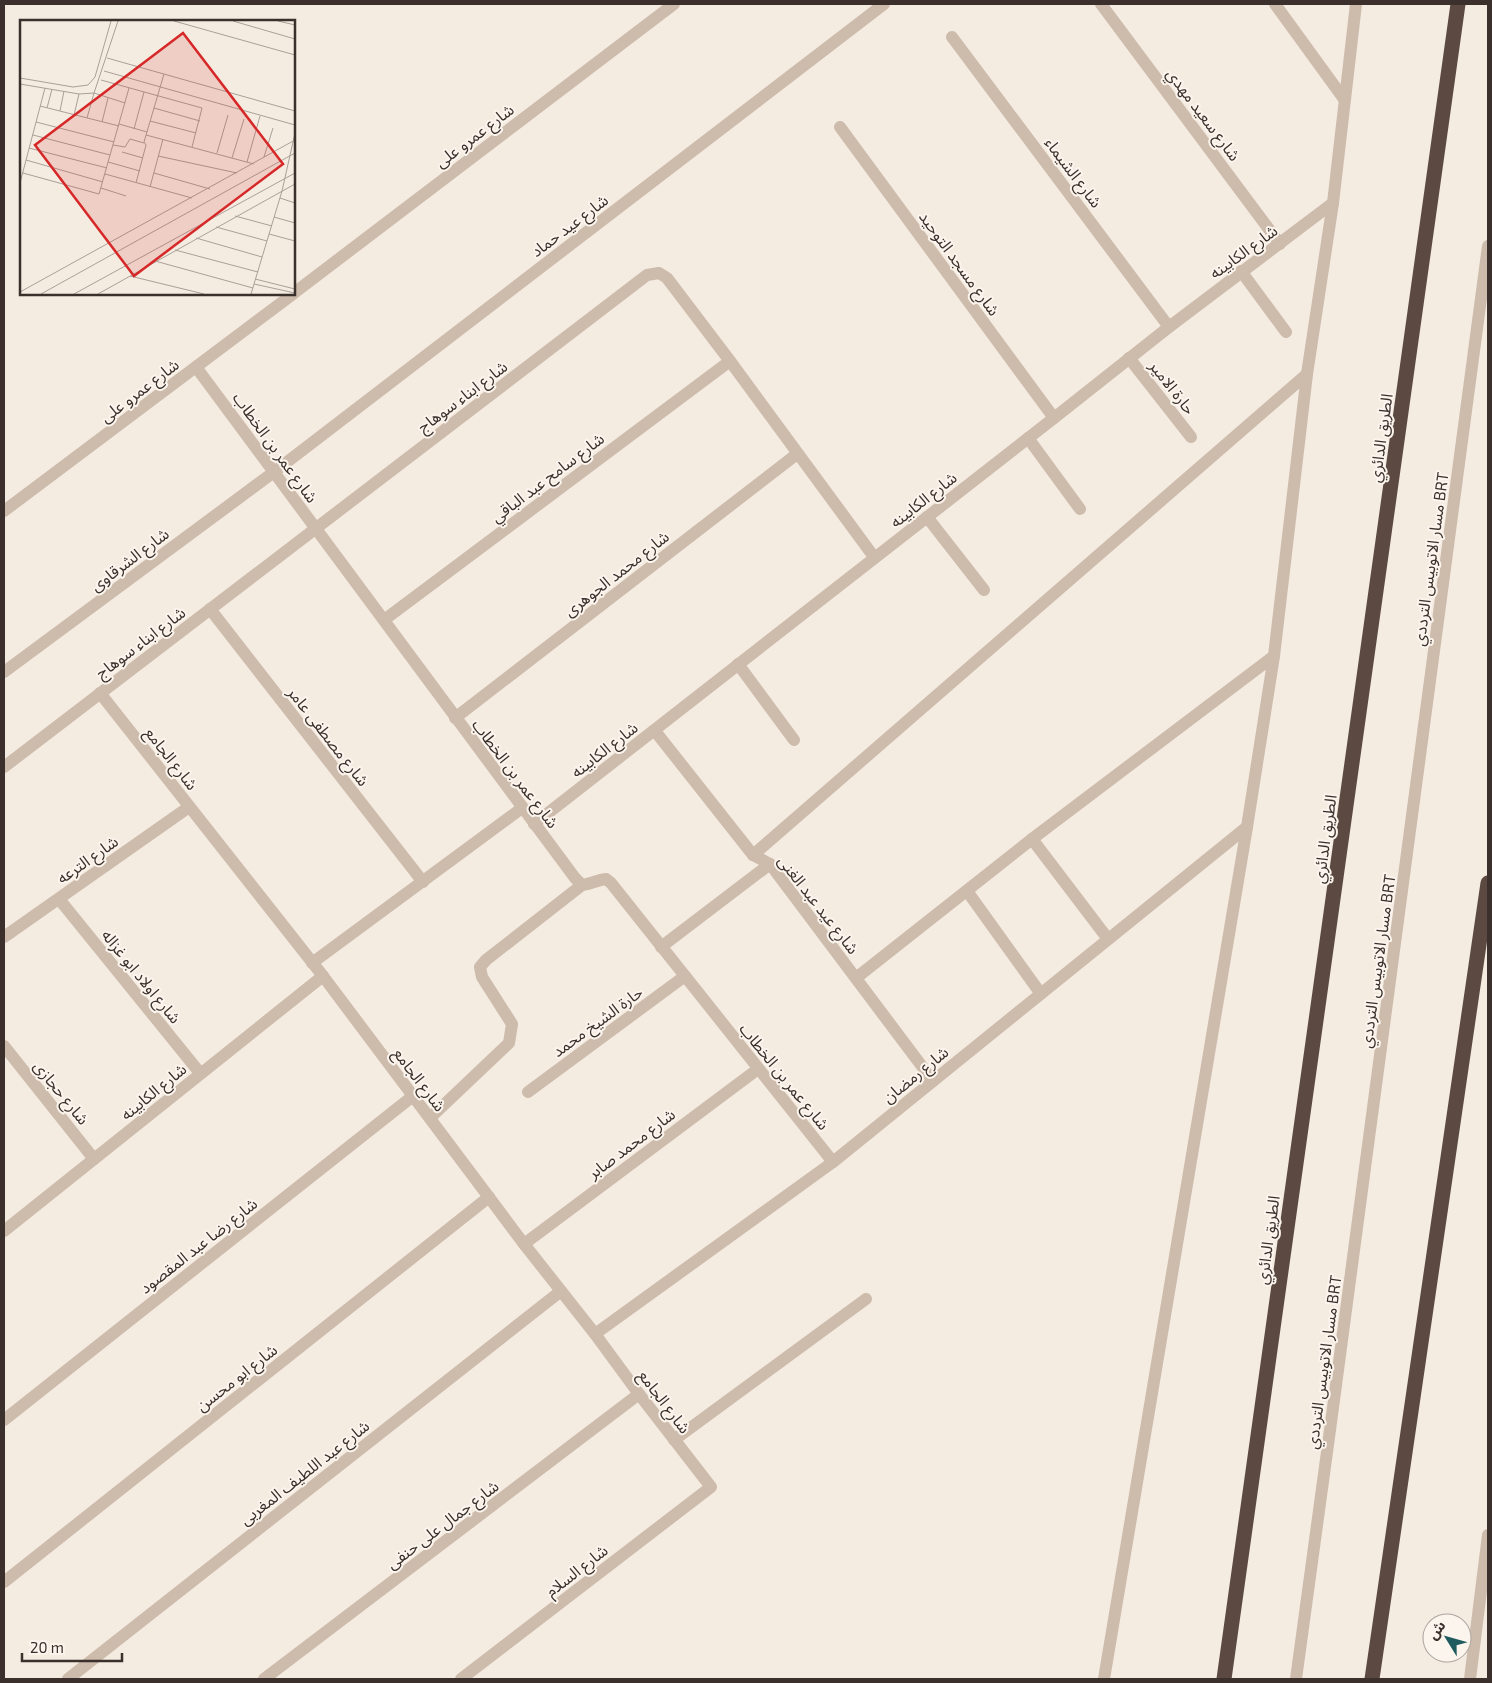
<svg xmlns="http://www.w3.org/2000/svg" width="1492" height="1683" viewBox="0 0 1492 1683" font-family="'Exo 2','Noto Sans Arabic',sans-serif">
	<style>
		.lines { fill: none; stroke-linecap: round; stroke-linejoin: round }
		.service { stroke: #cdbbac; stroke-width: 12 }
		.minor { stroke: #cdbbac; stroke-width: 12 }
		.tertiary { stroke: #cdbbac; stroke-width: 12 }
		.motorway { stroke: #5c4a42; stroke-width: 15 }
		.labels { text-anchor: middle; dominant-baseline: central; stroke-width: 4; stroke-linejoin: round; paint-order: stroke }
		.street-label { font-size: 16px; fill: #3b302b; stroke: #fbf5ee }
		.inset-road { fill: none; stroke: #aaa098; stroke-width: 1 }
		.view { fill: #d62828; fill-opacity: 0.15; stroke: #d62828; stroke-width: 2.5 }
		.inset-edge { fill: none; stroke: #3b302b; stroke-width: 2.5 }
	</style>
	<rect width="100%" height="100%" fill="#f4ebe1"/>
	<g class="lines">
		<polyline class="service" points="1296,1679 1330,1430 1488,246"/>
		<g class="minor">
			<polyline points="1101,4 1280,244"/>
			<polyline points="1275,4 1344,99"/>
			<polyline points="952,37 1169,327"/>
			<polyline points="840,127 1054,418"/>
			<polyline points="1241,271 1286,332"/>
			<polyline points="294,293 674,4"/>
			<polyline points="1129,358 1191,437"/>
			<path d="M196,367L575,878L582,885C591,884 597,880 606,879L611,883L833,1162"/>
			<polyline points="1028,438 1080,509"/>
			<polyline points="4,511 293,294"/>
			<polyline points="927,517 984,590"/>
			<polyline points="210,609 423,882"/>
			<polyline points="384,620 730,361"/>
			<polyline points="738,664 794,740"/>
			<polyline points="4,672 274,472 884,4"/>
			<polyline points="100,693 323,976 524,1244 595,1334 639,1394 711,1487 461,1679"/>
			<polyline points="455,718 797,454"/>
			<polyline points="655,731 753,855 770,864 933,1081"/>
			<polyline points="4,767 647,275 659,273 667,278 730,361 874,557"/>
			<polyline points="534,824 1054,418 1169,327 1333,203"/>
			<polyline points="1032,839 1108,939"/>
			<polyline points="753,855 1307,374"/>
			<polyline points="967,891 1041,994"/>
			<polyline points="59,899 200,1073"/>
			<polyline points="4,937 189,807"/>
			<polyline points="661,947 770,864"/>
			<polyline points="312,963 522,808"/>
			<polyline points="856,978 1032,839 1274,656"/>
			<polyline points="4,1046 94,1159"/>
			<polyline points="528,1092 685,976"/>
			<polyline points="430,1118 509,1043 512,1024 482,977 480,967 486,960 582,885"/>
			<polyline points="4,1231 323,976"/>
			<polyline points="524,1244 758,1069"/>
			<polyline points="595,1334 833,1162 1247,827"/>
			<polyline points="4,1420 413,1096"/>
			<polyline points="674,1440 866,1299"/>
			<polyline points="4,1582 489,1197"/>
			<polyline points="68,1679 561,1291"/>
			<polyline points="264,1679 639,1394"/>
			<polyline points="1104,1679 1247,827 1274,656 1307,374 1333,203 1356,4"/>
		</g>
		<polyline class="tertiary" points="1470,1679 1488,1535"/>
		<g class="motorway">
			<polyline points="1224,1679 1458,4"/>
			<polyline points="1372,1679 1488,883"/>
		</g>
	</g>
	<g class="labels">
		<g class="street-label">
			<text transform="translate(1204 114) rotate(53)">شارع سعيد مهدي</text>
			<text transform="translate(474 135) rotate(-37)">شارع عمرو على</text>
			<text transform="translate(1074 172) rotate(53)">شارع الشيماء</text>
			<text transform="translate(569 225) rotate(-37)">شارع عيد حماد</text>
			<text transform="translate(1243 251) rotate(-36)">شارع الكابينه</text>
			<text transform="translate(960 263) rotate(54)">شارع مسجد التوحيد</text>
			<text transform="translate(1173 387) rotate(52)">حارة الامير</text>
			<text transform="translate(139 390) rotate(-37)">شارع عمرو على</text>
			<text transform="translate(462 396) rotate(-37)">شارع ابناء سوهاج</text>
			<text transform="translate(1380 438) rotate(-82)">الطريق الدائري</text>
			<text transform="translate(276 447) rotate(54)">شارع عمر بن الخطاب</text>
			<text transform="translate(547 477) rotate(-37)">شارع سامح عبد الباقي</text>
			<text transform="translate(923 499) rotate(-38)">شارع الكابينه</text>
			<text transform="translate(129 559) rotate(-37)">شارع الشرقاوى</text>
			<text transform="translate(1430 559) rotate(-82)">مسار الاتوبيس الترددي BRT</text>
			<text transform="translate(616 573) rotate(-38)">شارع محمد الجوهرى</text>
			<text transform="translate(140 642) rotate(-37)">شارع ابناء سوهاج</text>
			<text transform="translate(329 736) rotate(52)">شارع مصطفى عامر</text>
			<text transform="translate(604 749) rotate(-38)">شارع الكابينه</text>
			<text transform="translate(172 758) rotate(52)">شارع الجامع</text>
			<text transform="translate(516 773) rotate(53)">شارع عمر بن الخطاب</text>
			<text transform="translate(1324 839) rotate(-82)">الطريق الدائري</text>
			<text transform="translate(87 859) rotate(-35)">شارع الترعه</text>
			<text transform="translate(819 904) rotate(52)">شارع عيد عبد الغنى</text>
			<text transform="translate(1377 961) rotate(-82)">مسار الاتوبيس الترددي BRT</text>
			<text transform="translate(142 976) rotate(51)">شارع اولاد ابو غزاله</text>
			<text transform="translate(597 1021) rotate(-36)">حارة الشيخ محمد</text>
			<text transform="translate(915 1074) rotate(-39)">شارع رمضان</text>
			<text transform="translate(785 1076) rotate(51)">شارع عمر بن الخطاب</text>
			<text transform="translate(420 1079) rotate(53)">شارع الجامع</text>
			<text transform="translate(153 1091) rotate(-39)">شارع الكابينه</text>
			<text transform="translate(62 1092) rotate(51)">شارع حجازى</text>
			<text transform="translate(631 1143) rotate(-37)">شارع محمد صابر</text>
			<text transform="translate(1267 1240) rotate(-82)">الطريق الدائري</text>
			<text transform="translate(198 1245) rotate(-38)">شارع رضا عبد المقصود</text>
			<text transform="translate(1323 1362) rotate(-82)">مسار الاتوبيس الترددي BRT</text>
			<text transform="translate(236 1377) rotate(-38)">شارع ابو محسن</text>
			<text transform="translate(665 1401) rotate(53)">شارع الجامع</text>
			<text transform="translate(304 1472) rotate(-38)">شارع عبد اللطيف المغربى</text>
			<text transform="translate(442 1524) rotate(-37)">شارع جمال على حنفى</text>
			<text transform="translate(576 1570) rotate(-38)">شارع السلام</text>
		</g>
	</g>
	<g transform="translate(20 20)">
		<rect width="275" height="275" fill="#f4ebe1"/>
		<path class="inset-road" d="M154,1L275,35M213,1L275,19M258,1L275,5M87,38L275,91M84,51L275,105M0,58L53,67L68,65L75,57L91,1M81,60L182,88L172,127M0,64L59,74L74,73L98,1M20,86L99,106M27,88L32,69M134,88L180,101M40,91L44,71M54,95L59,74M67,98L74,73L105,83M130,101L176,113M16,102L94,122M82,102L88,78M99,104L127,112M114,109L124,72M13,115L90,135M126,115L234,144M93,125L105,127L110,119L124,123M9,128L87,148M102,132L123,138M197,133L208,95M138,136L217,153M244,137L253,108M212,138L224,99M6,140L83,162M88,142L120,151M227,142L240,96M3,153L79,174L109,68M134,153L190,169M85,154L172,178M0,163L25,68M116,163L126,125L124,122L144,54M130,167L143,119M81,168L106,176M260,178L275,183M215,196L252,206M254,197L275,203M196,207L247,221M249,214L275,221M176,218L242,237M155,230L238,252M135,241L233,268M110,256L184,274M235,259L275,269M234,264L275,273M0,272L275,120M21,274L275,133M54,274L275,153M78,274L275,164M231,274L262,171L275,113"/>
		<path class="view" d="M163,13L263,144L114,256L15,125Z"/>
		<rect width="275" height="275" class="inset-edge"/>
	</g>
	<rect width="1492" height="1683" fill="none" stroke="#3b302b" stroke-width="10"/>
	<g transform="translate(1447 1638) rotate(307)"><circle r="24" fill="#fbf5ee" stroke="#aea6a0"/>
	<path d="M0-4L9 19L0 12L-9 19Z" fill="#1f5a5e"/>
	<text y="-8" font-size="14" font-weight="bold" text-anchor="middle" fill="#3b302b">ش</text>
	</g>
	<path d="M22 1653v8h100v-8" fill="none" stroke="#3b302b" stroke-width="2.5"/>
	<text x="30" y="1653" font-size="15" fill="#3b302b" stroke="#fbf5ee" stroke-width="4" paint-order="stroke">20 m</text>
</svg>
